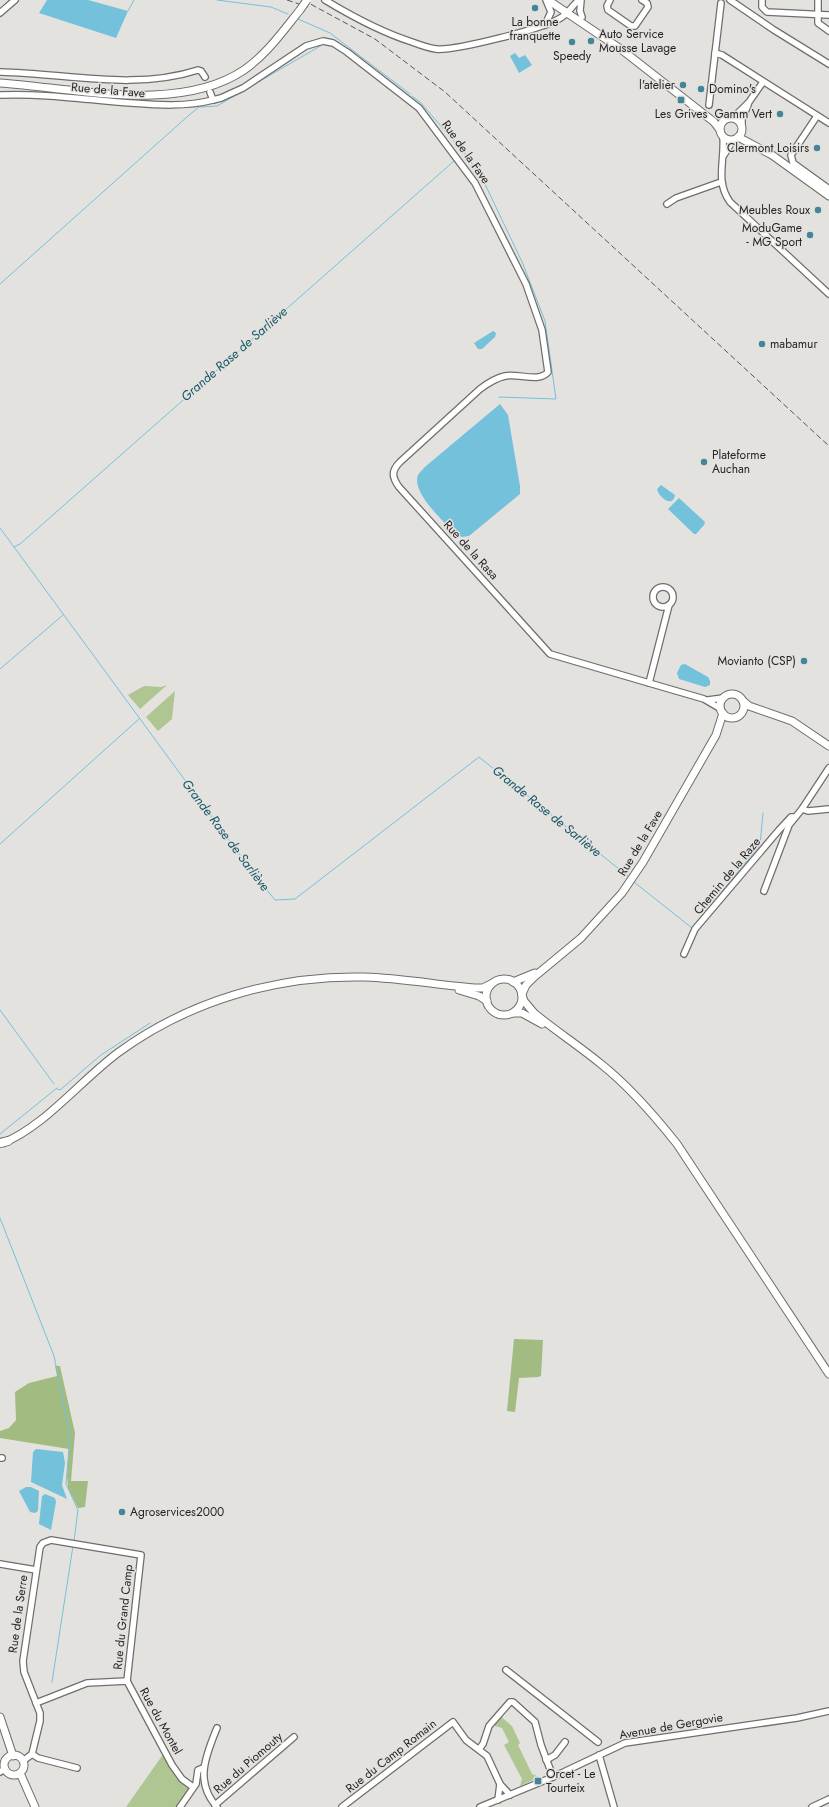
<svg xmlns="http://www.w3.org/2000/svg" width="829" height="1807" viewBox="0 0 829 1807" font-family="Jost,sans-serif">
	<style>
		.green { fill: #afc592 }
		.forest { fill: #a2bb80 }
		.water { fill: #74c1db }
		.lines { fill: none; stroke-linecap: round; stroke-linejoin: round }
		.stream { stroke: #74c1db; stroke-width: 1 }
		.minor-casing { stroke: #706e6b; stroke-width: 8 }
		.major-casing { stroke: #706e6b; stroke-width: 9 }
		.highway-casing { stroke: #706e6b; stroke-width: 10 }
		.minor { stroke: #fff; stroke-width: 5.5 }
		.major { stroke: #fff; stroke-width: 7 }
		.highway { stroke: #fff; stroke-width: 8 }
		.rail { stroke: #5a5957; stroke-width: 1; stroke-dasharray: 6 3; stroke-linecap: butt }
		.major-bridge-casing { stroke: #706e6b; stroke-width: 9; stroke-linecap: butt }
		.major-bridge { stroke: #fff; stroke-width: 7 }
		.poi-dot { fill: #448597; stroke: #e4e2df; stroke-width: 1.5 }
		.labels { text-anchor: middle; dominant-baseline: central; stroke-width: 3; stroke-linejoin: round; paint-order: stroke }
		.poi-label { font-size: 12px; fill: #262524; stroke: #e4e2df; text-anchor: start }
		.street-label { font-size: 12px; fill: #262524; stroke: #e4e2df }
		.water-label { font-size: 13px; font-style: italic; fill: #165668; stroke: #e4e2df }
	</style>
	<rect width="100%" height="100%" fill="#e4e2df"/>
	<g class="green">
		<polygon points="167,685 140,709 128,695 144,686 161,687"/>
		<polygon points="175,691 172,719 158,731 146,717"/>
		<polygon points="500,1716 512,1726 520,1743 518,1745 532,1774 539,1777 520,1786 522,1779 504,1745 509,1742 502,1728 492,1725"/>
		<polygon points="164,1753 191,1789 179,1807 126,1807"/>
	</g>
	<g class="forest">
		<polygon points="514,1339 543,1340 541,1376 538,1377 519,1378 515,1412 507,1411"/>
		<polygon points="55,1366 60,1366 75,1433 71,1481 88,1481 85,1507 78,1508 68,1488 67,1475 69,1449 0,1438 0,1431 9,1428 16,1420 15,1392 29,1383 57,1376"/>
	</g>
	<g class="water">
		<polygon points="47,0 88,0 128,11 116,38 39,13"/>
		<polygon points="515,53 519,58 525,55 532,65 519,73 510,56"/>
		<polygon points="493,331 496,333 495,337 482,349 478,349 474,343"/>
		<path d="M500,404L508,415L520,486V494L469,536L462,537L455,534C444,521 411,493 418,475C420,472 424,468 426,466Z"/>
		<path d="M661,485L675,495C673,508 659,498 657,489Z"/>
		<polygon points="679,498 705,522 704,525 696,534 694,534 668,509"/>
		<polygon points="685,664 708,677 710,681 710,685 705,687 679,679 677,673 681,665"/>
		<polygon points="36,1449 63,1452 65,1463 62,1485 67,1499 31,1482 33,1452"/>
		<polygon points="26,1487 31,1487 39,1491 38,1511 35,1513 30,1512 19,1491"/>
		<polygon points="45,1494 55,1498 56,1502 51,1530 39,1524 42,1496"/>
	</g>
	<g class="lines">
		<g class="stream">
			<polyline points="217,0 271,7 288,14"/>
			<polyline points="128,11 134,0"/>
			<polyline points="298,19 330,33 410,94"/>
			<polyline points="412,96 420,102 467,156 485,184 523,264 545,321 556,399 499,397"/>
			<polyline points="0,284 188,116 199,107 217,106 322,45"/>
			<polyline points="0,528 14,547 20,544 454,161"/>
			<polyline points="14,547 253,873 275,900 295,899 479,757 629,877"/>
			<polyline points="0,669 63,615"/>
			<polyline points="0,844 139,719"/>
			<polyline points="634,882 692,928 760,845 763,813"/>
			<polyline points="0,1010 54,1084"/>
			<polyline points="57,1089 60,1090 101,1055 150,1023"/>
			<polyline points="0,1134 57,1088"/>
			<polyline points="0,1218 54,1356 70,1436 66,1484 78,1510 74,1541"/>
			<polyline points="52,1682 73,1546"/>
		</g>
		<defs>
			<g id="minor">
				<path d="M325,0C353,17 381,32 412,42C420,45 428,48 436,49C454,51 547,28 562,17C568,13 573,5 579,0"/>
				<polyline points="581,0 580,11 582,17"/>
				<polyline points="610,0 607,6 608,10 631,26 635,26 648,7 647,3 642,0"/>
				<polyline points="730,0 774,30 829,64"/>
				<polyline points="762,0 762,7 767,12 829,15"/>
				<polyline points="818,0 818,23 829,31"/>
				<polyline points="0,13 15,0"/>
				<polyline points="545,25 551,12 546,0"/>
				<polyline points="715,53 722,55 829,123"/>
				<path d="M0,72C66,73 133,91 198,70L201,71L205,77"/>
				<path d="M0,95C44,93 88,100 131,103C158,105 186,107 213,100L210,92"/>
				<path d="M213,100L221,98L243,88L306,46L323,41L333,43L347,52L419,108L475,183L526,284L542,330L548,372C539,383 518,373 505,376C496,378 488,383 480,389L400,462C391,471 392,477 399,487L550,654L649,683"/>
				<polyline points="709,105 721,3"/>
				<polyline points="817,116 791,155 793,163 829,189"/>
				<polyline points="733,118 749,102 763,82"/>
				<polyline points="742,126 742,119 748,105"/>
				<path d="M723,137C725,161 715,181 730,202L829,294"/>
				<polyline points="724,155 733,140"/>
				<polyline points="667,204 676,198 721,182"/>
				<circle cx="663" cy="597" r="10"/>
				<polyline points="669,605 649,683 704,699 721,709"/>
				<polyline points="708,700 723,698"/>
				<polyline points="802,809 808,811 829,809"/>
				<polyline points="764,891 789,825 802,809 829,768"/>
				<polyline points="684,954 695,929 779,830 791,817 794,817"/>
				<polyline points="0,1458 2,1458"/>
				<polyline points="0,1564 36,1570"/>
				<polyline points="506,1670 598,1742"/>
				<polyline points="36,1703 87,1683 127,1681"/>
				<path d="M217,1728C206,1755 194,1782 217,1807"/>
				<polyline points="479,1749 483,1744 489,1726 510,1702 513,1702 535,1722 541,1745 553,1777"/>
				<polyline points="32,1754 38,1758 77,1768"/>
				<polyline points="599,1755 614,1807"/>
				<polyline points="546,1760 555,1755 565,1742"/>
				<polyline points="23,1761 32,1754 40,1721 40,1713 24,1672 23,1661 40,1547 43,1543 51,1540 141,1555 127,1681 172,1765 182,1779 193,1787"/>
				<polyline points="0,1772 5,1769"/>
				<polyline points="500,1784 510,1795"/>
				<polyline points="215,1805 294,1737"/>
				<polyline points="180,1807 196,1784 198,1770 203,1768"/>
				<polyline points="342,1807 453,1722 466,1740 487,1756 500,1784 498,1800"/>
				<polyline points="480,1807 553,1777 625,1743 797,1718 829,1711"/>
				<polyline points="812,1807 829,1799"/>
			</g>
			<g id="major">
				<polyline points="548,0 622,50 714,122 720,130"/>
				<path d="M0,83C74,88 179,114 244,70C267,54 283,31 300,10"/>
				<circle cx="731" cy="129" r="11"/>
				<polyline points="738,137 772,155 829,196"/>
				<circle cx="732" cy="706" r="12"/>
				<polyline points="743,701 749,706 792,721 829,746"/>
				<circle cx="504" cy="997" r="18"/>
				<polyline points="513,982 535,973"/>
				<polyline points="459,990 479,996 487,1001"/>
				<polyline points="522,994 526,985 534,977 581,938 622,893 643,862 716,735 723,713"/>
				<path d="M522,995L524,1001L534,1013C556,1031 579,1046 601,1064C630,1087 654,1115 677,1144L829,1374"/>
				<polyline points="513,1013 522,1013 542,1024"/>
				<path d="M3,1143C44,1127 82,1079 119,1052C189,1001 277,975 364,977C401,978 438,985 475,988H483L491,984"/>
				<polyline points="0,1717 13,1756"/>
				<circle cx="14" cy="1765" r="10"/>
				<polyline points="20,1773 35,1807"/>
			</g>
			<polyline id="highway" points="0,1143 8,1141"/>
		</defs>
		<use href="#minor" class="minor-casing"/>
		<use href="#major" class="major-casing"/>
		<use href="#highway" class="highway-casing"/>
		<use href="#minor" class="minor"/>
		<use href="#major" class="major"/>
		<use href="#highway" class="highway"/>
		<g class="rail">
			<polyline points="287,0 308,7"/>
			<polyline points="303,0 375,39 445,92 829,446"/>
		</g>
		<defs>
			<polyline id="major-bridge" points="300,10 307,0"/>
		</defs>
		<use href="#major-bridge" class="major-bridge-casing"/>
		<use href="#major-bridge" class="major-bridge"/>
	</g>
	<g class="poi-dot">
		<circle cx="535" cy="8" r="4"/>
		<circle cx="591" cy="41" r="4"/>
		<circle cx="572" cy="42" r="4"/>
		<circle cx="683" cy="85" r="4"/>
		<circle cx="701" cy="89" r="4"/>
		<rect x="677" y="96" width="8" height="8" rx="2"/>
		<circle cx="780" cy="114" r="4"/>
		<circle cx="817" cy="148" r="4"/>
		<circle cx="818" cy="210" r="4"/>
		<circle cx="810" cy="235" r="4"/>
		<circle cx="762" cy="344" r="4"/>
		<circle cx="704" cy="462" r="4"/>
		<circle cx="804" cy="661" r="4"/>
		<circle cx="122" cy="1512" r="4"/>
		<rect x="534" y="1777" width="8" height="8" rx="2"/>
	</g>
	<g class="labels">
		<g class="poi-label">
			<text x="535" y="22" text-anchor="middle">La bonne<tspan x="535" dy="14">franquette</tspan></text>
			<text x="599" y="34">Auto Service<tspan x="599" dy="14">Mousse Lavage</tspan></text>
			<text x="572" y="56" text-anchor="middle">Speedy</text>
			<text x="675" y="85" text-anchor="end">l'atelier</text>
			<text x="709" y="89">Domino's</text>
			<text x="681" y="114" text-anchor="middle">Les Grives</text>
			<text x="772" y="114" text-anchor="end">Gamm Vert</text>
			<text x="809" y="148" text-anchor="end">Clermont Loisirs</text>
			<text x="810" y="210" text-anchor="end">Meubles Roux</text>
			<text x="802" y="228" text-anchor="end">ModuGame<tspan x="802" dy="14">- MG Sport</tspan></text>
			<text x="770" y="344">mabamur</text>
			<text x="712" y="455">Plateforme<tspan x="712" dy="14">Auchan</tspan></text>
			<text x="796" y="661" text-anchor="end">Movianto (CSP)</text>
			<text x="130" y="1512">Agroservices2000</text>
			<text x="546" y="1774">Orcet - Le<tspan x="546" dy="14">Tourteix</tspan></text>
		</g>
		<g class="street-label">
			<text transform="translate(108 90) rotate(5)">Rue de la Fave</text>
			<text transform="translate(466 152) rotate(55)">Rue de la Fave</text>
			<text transform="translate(471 550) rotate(48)">Rue de la Rasa</text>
			<text transform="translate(640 843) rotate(-59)">Rue de la Fave</text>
			<text transform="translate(727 876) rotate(-50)">Chemin de la Raze</text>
			<text transform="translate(18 1614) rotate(-82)">Rue de la Serre</text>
			<text transform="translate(123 1617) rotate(-84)">Rue du Grand Camp</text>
			<text transform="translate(161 1721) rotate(61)">Rue du Montel</text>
			<text transform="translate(671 1726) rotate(-10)">Avenue de Gergovie</text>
			<text transform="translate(391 1756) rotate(-38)">Rue du Camp Romain</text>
			<text transform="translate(248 1763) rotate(-41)">Rue du Piomouty</text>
		</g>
		<g class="water-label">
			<text transform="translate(234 354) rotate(-41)">Grande Rase de Sarliève</text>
			<text transform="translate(547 811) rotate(39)">Grande Rase de Sarliève</text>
			<text transform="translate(226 835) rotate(53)">Grande Rase de Sarliève</text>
		</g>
	</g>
</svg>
